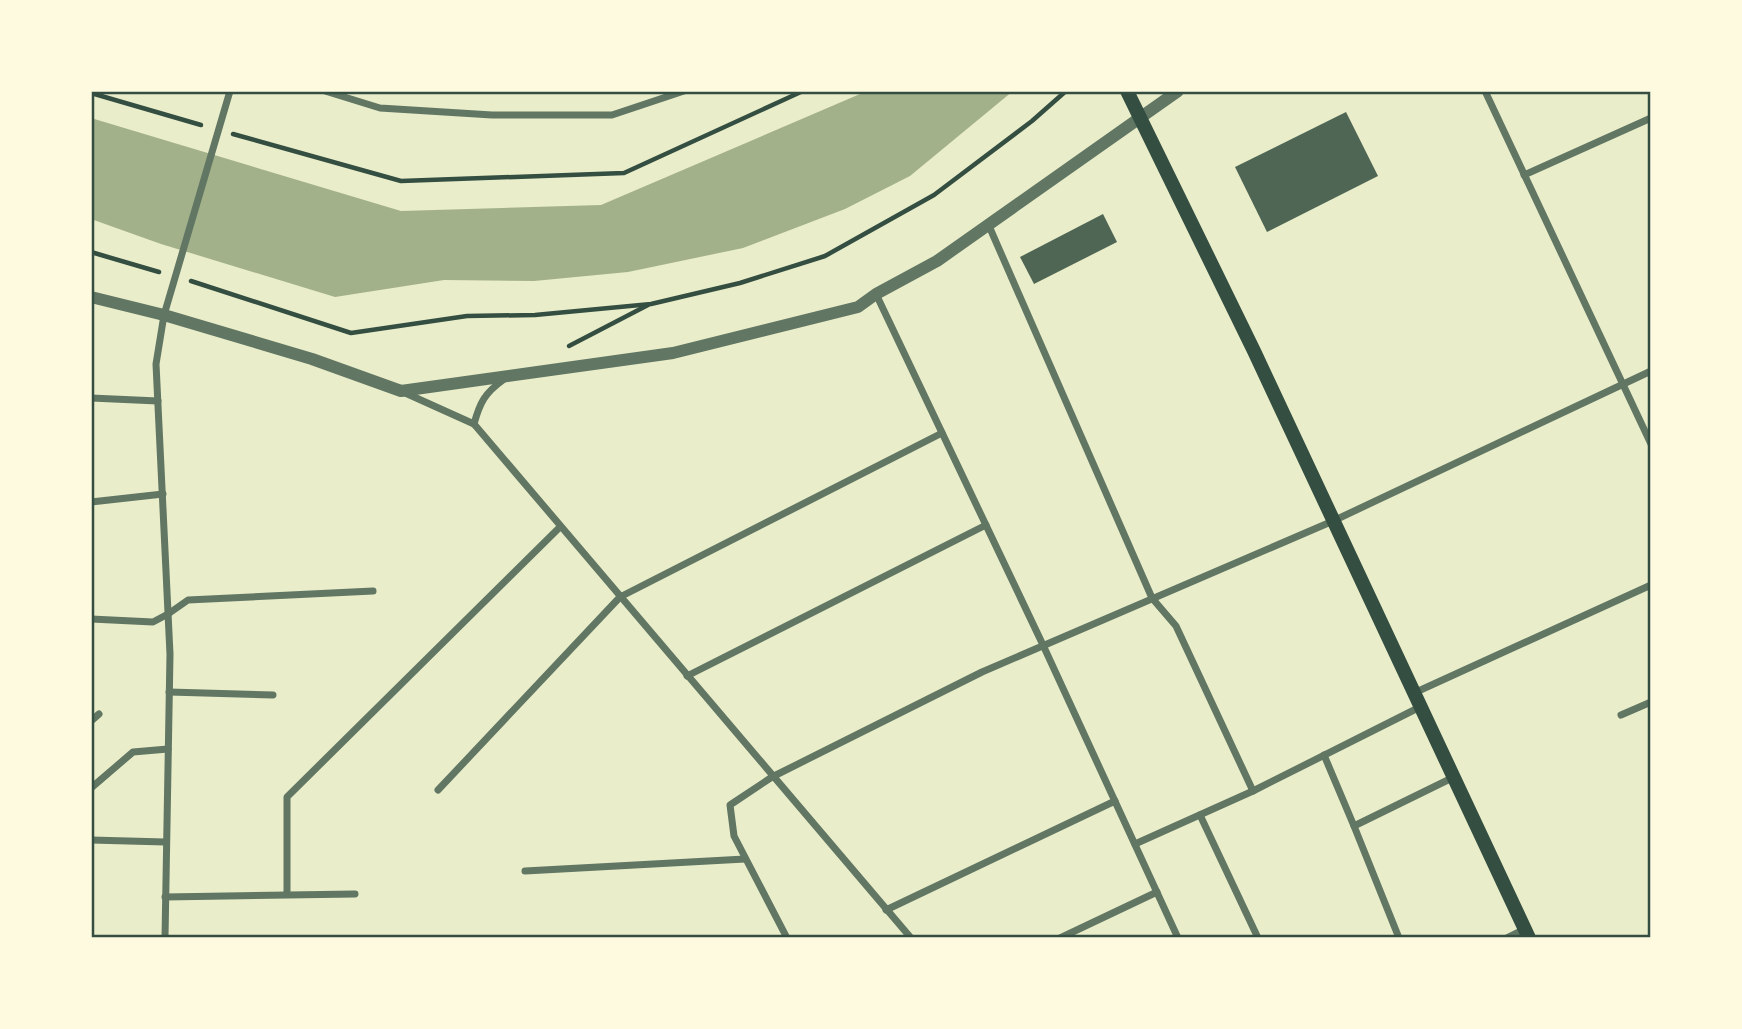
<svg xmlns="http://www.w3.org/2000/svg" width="1742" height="1029" viewBox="0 0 1742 1029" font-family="'IBM Plex Sans',sans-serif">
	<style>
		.water { fill: #a3b18a }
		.building { fill: #4f6655 }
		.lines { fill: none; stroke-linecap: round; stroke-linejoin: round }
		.path { stroke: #344e41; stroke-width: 4.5 }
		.minor { stroke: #617663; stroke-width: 7 }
		.tertiary { stroke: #617663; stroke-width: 12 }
		.secondary { stroke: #344e41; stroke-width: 14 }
		.neatline { fill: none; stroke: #344e41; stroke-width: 2.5 }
	</style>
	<rect width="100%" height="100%" fill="#e9edc9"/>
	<polygon class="water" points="867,91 1013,91 910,176 845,209 743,248 628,272 534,281 444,280 335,297 161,244 91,219 91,118 401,211 601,205"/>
	<g class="building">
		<polygon points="1346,112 1378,176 1267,232 1235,167"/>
		<polygon points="1103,214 1117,242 1034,284 1020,257"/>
	</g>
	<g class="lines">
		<g class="path">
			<polyline points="91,93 201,125"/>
			<polyline points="233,134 401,181 624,173 803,91"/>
			<polyline points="91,252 159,272"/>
			<polyline points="191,281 351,333 467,316 535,315 651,304 740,283 825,256 934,195 1032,121 1066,91"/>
			<polyline points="569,346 648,305"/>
		</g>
		<g class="minor">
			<polyline points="325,91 380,108 492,115 612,115 684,91"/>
			<polyline points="1485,91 1651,444"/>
			<polyline points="1524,175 1651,118"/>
			<polyline points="989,226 1152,598 1176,626 1253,791"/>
			<polyline points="876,294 1043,645 1178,938"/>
			<polyline points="403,392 474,424 911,938"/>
			<polyline points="91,398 158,401"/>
			<path d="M474,424C480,402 485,393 503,380"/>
			<polyline points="91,502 163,494"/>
			<polyline points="91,619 153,622 168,614 188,600 373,591"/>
			<polyline points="687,676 986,525"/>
			<polyline points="169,692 273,695"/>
			<polyline points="1414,693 1651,585"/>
			<polyline points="1621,715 1651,702"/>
			<polyline points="91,721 99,714"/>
			<polyline points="1324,755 1354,826"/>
			<polyline points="91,788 133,752 168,749"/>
			<polyline points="438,790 620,597 942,433"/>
			<polyline points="1200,815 1258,938"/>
			<polyline points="91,840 165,842"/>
			<polyline points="1135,844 1253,791 1420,707"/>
			<polyline points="525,871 745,859"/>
			<polyline points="287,894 287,797 560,527"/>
			<polyline points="165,897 355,894"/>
			<polyline points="886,910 1115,801"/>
			<polyline points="165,938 170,654 156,364 164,315 230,91"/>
			<polyline points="787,938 734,836 730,805 772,777 982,672 1333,521 1651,371"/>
			<polyline points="1060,938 1157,892"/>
			<polyline points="1399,938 1354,826 1454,777"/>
			<polyline points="1507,938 1525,929"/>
		</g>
		<polyline class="tertiary" points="91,297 164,315 312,359 401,391 673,353 858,307 876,294 937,261 1178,91"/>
		<polyline class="secondary" points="1127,91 1254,351 1529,938"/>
	</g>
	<rect width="1742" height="1029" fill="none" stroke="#fefae0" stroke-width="186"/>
	<rect x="93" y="93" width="1556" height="843" class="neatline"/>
</svg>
